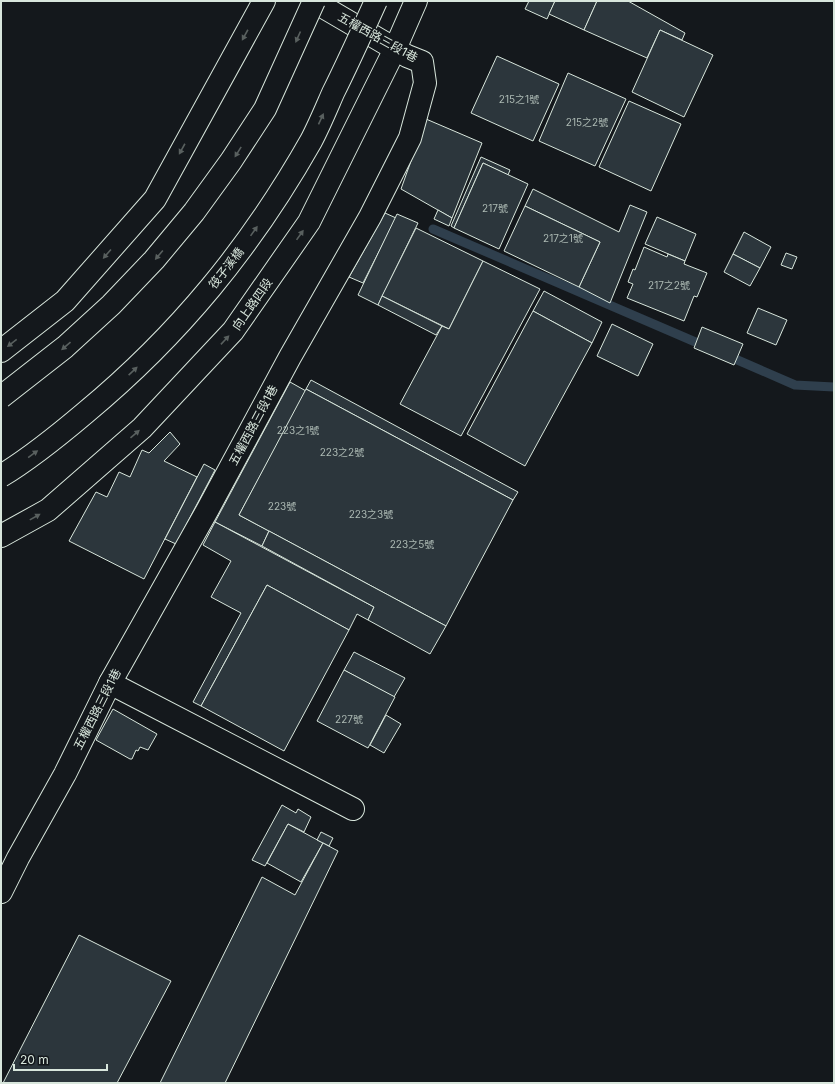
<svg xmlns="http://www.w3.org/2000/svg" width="835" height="1084" viewBox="0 0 835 1084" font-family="Inter,'Noto Sans TC',sans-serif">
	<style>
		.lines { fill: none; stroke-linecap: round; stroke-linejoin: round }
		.stream { stroke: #2f3f4d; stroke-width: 9 }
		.building { fill: #2c363c; stroke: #d8e6dc }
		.minor-casing { stroke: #d8e6dc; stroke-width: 24 }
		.minor { stroke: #14181c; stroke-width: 22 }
		.major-bridge-casing { stroke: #d8e6dc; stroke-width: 24; stroke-linecap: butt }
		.major-bridge { stroke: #14181c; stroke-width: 22 }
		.oneway { fill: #59605f }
		.labels { text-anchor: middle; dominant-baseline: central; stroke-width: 3; stroke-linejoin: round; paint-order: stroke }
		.number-label { font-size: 10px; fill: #adbab4 }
		.street-label { font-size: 12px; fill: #d8e6dc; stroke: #14181c }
	</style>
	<rect width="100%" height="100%" fill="#14181c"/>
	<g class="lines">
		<g class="stream">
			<polyline points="433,229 707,347"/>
			<polyline points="726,355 795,385 834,387"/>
		</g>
	</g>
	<g class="building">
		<polygon points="529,1 555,1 547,19 525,9"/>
		<polygon points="555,1 597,1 584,30 549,14"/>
		<polygon points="597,1 628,1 685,33 682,40 660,30 647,58 584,30"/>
		<polygon points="660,30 713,55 684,117 632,92"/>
		<polygon points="497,56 559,84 533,141 471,113"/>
		<polygon points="568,73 626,99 595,166 539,141"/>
		<polygon points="629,101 681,124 651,191 599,167"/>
		<polygon points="426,119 482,143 452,218 401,189"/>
		<polygon points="481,157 510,170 508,175 483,163 454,228 451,226"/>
		<polygon points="483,163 528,184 499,249 454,228"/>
		<polygon points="533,189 619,232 630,205 647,212 610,303 579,287 600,242 525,206"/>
		<polygon points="525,206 600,242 579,287 504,251"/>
		<polygon points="438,210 452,218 449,226 434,219"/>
		<polygon points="385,213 396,218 363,283 349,277"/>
		<polygon points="397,214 418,223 378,305 358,295"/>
		<polygon points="657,217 696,234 685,261 645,244"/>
		<polygon points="416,228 483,261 449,329 382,296"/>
		<polygon points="744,232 771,247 760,268 733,254"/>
		<polygon points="644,247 667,257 668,254 685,261 684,264 707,273 697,297 694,296 684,321 627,298 633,284 628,282 633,269 635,270"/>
		<polygon points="786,253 797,257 792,269 781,265"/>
		<polygon points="733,254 760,268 750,286 724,272"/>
		<polygon points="483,261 540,289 461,436 400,404 442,326 449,329"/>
		<polygon points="544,291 602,322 592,343 533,311"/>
		<polygon points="382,296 442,326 436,335 378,305"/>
		<polygon points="758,308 787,320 776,345 747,333"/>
		<polygon points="533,311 592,343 525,466 467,434"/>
		<polygon points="612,324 653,344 638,376 597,356"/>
		<polygon points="702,327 743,344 734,365 694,348"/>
		<polygon points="311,380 518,492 513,500 306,389"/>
		<polygon points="290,382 306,391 239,515 269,531 262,546 215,522"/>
		<polygon points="306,389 513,500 446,626 239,515"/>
		<polygon points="170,432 180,444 164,461 197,477 144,579 69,541 96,492 107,497 119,472 130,477 142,450 149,453"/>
		<polygon points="204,464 215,470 176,544 165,539"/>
		<polygon points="215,522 374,607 368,620 357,614 349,630 267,585 201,706 193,702 241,613 211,597 231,561 203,545"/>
		<polygon points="269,531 446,626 430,654 368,620 374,607 262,546"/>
		<polygon points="267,585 349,630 284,751 201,706"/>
		<polygon points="354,652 405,678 394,697 344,670"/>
		<polygon points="344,670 395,697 368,748 317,721"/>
		<polygon points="113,709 157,734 148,750 140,747 138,751 136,750 132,759 130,759 96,740"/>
		<polygon points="386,715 401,724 384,753 370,745"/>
		<polygon points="282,805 296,813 298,809 311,817 304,832 288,824 265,866 252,860"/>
		<polygon points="288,824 323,843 301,882 267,863"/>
		<polygon points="321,832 333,838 329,846 317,840"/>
		<polygon points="323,843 338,851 225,1083 160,1083 262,877 295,895"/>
		<polygon points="79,935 171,981 117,1083 3,1083"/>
	</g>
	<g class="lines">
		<defs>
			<g id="minor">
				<polyline points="1,351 65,301 155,199 264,1"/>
				<polyline points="1,536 48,510 142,428 233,331 309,222 395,49 416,1"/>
				<polyline points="110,683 353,809"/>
				<polyline points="1,892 18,858 65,774 110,683 208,509 290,357 370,217 410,138 425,83 422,62 407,56 313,1"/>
			</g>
		</defs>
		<use href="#minor" class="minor-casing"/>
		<use href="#minor" class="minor"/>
		<defs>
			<g id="major-bridge">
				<polyline points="1,397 65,347 111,305 154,260 194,212 231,161 265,109 314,1"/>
				<path d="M1,476C31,458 59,435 85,413C179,335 251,247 311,141C319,126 326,109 333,93C348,63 362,32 376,1"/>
			</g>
		</defs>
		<use href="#major-bridge" class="major-bridge-casing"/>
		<use href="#major-bridge" class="major-bridge"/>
	</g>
	<defs><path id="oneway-solid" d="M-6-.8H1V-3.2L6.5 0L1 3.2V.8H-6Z"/></defs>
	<g class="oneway">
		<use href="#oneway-solid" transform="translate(245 35) rotate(119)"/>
		<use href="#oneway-solid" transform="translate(298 37) rotate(114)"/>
		<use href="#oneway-solid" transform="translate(321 119) rotate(-65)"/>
		<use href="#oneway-solid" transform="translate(182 149) rotate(119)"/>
		<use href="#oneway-solid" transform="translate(238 152) rotate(122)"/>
		<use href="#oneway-solid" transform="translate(254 231) rotate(-55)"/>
		<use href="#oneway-solid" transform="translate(300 235) rotate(-55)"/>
		<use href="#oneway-solid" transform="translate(107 254) rotate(131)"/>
		<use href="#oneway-solid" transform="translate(159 255) rotate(130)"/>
		<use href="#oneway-solid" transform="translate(225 340) rotate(-47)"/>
		<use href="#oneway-solid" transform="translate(12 343) rotate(142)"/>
		<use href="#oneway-solid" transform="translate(66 346) rotate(139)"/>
		<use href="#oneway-solid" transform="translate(133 371) rotate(-43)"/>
		<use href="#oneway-solid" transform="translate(135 434) rotate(-41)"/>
		<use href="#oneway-solid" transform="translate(33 454) rotate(-36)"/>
		<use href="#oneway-solid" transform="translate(35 517) rotate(-29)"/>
	</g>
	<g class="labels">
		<g class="number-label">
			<text x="519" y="99">215之1號</text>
			<text x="587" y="122">215之2號</text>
			<text x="495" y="208">217號</text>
			<text x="563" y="238">217之1號</text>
			<text x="669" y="285">217之2號</text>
			<text x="298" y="430">223之1號</text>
			<text x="342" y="452">223之2號</text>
			<text x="282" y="506">223號</text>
			<text x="371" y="514">223之3號</text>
			<text x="412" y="544">223之5號</text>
			<text x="349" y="719">227號</text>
		</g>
		<g class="street-label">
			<text transform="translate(378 37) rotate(29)">五權西路三段1巷</text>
			<text transform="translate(226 268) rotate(-52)">筏子溪橋</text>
			<text transform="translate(252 304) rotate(-55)">向上路四段</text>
			<text transform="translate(253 425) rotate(-62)">五權西路三段1巷</text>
			<text transform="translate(97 709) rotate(-63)">五權西路三段1巷</text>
		</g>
	</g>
	<rect width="835" height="1084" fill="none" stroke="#d8e6dc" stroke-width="4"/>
	<path d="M14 1064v6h93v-6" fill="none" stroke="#d8e6dc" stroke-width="2"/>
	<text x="20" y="1064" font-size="12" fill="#d8e6dc" stroke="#14181c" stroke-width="3" paint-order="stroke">20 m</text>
</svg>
